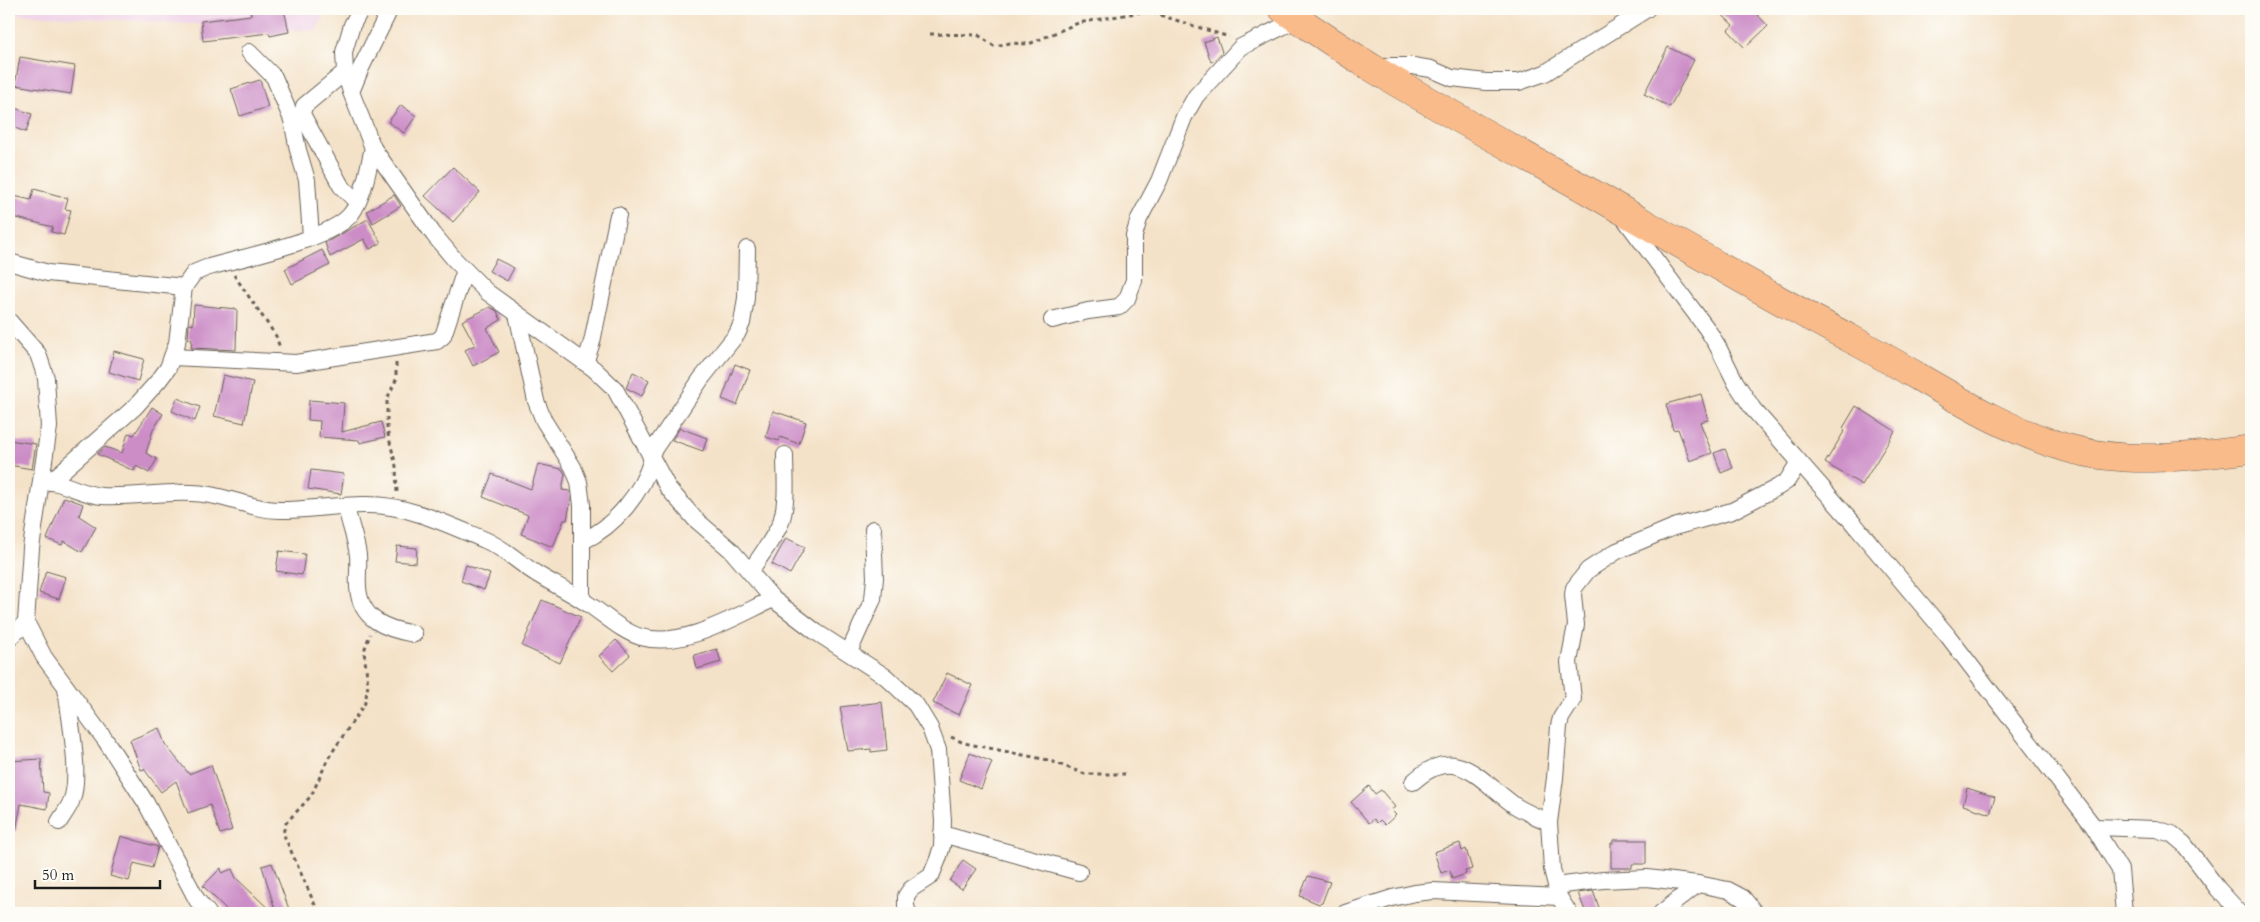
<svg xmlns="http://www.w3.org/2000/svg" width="2260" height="922" viewBox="0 0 2260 922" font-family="Cardo,serif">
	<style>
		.built { fill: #efd0e7 }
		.building { fill: #cc8dc7 }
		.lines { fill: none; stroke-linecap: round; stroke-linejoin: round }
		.minor-casing { stroke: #686158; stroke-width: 18 }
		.trunk-casing { stroke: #686158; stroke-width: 29 }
		.path { stroke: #686158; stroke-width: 3; stroke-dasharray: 4 4; stroke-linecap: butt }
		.minor { stroke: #fff; stroke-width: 16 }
		.trunk { stroke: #fabb8b; stroke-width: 28 }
	</style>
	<rect width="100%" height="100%" fill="#fdfcf7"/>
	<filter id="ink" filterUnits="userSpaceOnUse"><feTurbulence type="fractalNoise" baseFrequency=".02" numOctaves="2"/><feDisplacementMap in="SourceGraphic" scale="10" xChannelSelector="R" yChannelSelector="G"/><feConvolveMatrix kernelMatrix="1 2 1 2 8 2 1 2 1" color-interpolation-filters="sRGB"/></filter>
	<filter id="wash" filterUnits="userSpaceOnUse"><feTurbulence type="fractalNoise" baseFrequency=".0096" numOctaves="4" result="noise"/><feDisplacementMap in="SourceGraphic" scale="20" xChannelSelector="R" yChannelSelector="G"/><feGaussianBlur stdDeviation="1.12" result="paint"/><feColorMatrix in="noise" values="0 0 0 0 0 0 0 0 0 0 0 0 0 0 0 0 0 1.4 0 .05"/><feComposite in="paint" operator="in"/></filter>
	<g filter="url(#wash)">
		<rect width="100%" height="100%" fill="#f4e2c8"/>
		<polygon class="built" points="12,9 327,9 316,31 12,14"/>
		<g id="blocks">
			<g class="building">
				<polygon points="250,9 284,9 289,32 270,36 269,33 203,41 201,21 251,15"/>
				<polygon points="1716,9 1752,9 1768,26 1745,48 1728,30 1733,25"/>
				<polygon points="1217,37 1222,52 1215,60 1211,62 1204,42"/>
				<polygon points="1668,47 1694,60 1670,107 1644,94"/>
				<polygon points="20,57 75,66 71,94 15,85"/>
				<polygon points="260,80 268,107 240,116 231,89"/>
				<polygon points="401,105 416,116 404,133 388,122"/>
				<polygon points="9,106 32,114 26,132 9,126"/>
				<polygon points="453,167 480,192 453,222 425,196"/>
				<polygon points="34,189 68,198 65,209 71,210 64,235 51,232 53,227 9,216 14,196 31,200"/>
				<polygon points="394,195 401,206 373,223 367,211"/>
				<polygon points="368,219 381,243 370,249 364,239 330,257 325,243"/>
				<polygon points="322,250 330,265 292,284 285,269"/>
				<polygon points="496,259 514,268 507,281 489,271"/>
				<polygon points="194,305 237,309 236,350 191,348 192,339 188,339 189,324 193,325"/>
				<polygon points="490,307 497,311 501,320 487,328 499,352 473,366 465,350 475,345 462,321"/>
				<polygon points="114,351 144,359 138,381 109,372"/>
				<polygon points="735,364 750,370 737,405 722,399"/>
				<polygon points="633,372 649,380 642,396 626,388"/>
				<polygon points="223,375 253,382 244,423 214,416"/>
				<polygon points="1701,394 1708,420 1700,422 1712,453 1690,461 1678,429 1673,430 1666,404"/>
				<polygon points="177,398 200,407 195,421 172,411"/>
				<polygon points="309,400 344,403 342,432 381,422 385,437 360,443 359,440 319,437 320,421 308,420"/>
				<polygon points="1856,406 1895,431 1862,485 1825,463 1845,430 1843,428"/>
				<polygon points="152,407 163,414 153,430 146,453 157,459 149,473 136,466 134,471 97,454 105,447 122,453 128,433 134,435"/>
				<polygon points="773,411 806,422 799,444 780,437 779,441 766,437"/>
				<polygon points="680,428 707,438 703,451 672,440"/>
				<polygon points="9,440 36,444 32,469 9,465"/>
				<polygon points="1725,449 1733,468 1721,473 1714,453"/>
				<polygon points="538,464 562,469 565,474 562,490 570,491 571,499 567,520 564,520 553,547 521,534 528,515 483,497 492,474 531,489"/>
				<polygon points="311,470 344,474 341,494 308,489"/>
				<polygon points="64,497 83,504 79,516 96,527 82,552 64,541 62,545 47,539"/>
				<polygon points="786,538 805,547 790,574 772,564"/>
				<polygon points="397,546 417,548 416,563 395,561"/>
				<polygon points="279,551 305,554 302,575 276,571"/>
				<polygon points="466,565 490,574 484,590 461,581"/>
				<polygon points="46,571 66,577 59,599 39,593"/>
				<polygon points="542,600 581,617 560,663 522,646"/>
				<polygon points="616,640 630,655 613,671 599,656"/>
				<polygon points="717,649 721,662 697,669 694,655"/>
				<polygon points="947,673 972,685 959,715 933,703"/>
				<polygon points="882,702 887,750 871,752 871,749 848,751 840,707"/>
				<polygon points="159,728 165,744 189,774 211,765 232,830 220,834 210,805 188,813 176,781 161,792 144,769 141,770 130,740"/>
				<polygon points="970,753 992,762 981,789 959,780"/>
				<polygon points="41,759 43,792 49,793 47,809 21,804 16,831 9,831 9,761"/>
				<polygon points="1369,786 1375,794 1381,790 1395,807 1391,810 1396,815 1385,825 1380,820 1377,823 1374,819 1369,823 1351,802"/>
				<polygon points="1967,788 1995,797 1990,814 1963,805"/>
				<polygon points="121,836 158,847 152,868 134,863 129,881 110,876"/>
				<polygon points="1613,840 1646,840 1646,864 1632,864 1632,868 1611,868 1611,843 1613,843"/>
				<polygon points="1460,843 1462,851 1466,849 1472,869 1465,871 1466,874 1452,879 1450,870 1441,873 1434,852"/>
				<polygon points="963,860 976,869 962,889 950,881"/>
				<polygon points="272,863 289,909 276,913 262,866"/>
				<polygon points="221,868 222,873 232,869 236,878 273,913 230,913 203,886"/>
				<polygon points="1308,876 1330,882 1322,903 1319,904 1300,896"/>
				<polygon points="1593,891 1601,913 1586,913 1578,893"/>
			</g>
		</g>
	</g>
	<g filter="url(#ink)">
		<use href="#blocks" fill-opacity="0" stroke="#686158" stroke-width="1"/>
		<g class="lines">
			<defs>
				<g id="minor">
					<polyline points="361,9 352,25 344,52 345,72 351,92 373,148 434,235 455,260 487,292 594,369 615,389 668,488 695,519 731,550 773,599 816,632 886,677 916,705 930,728 938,750 943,821 942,846 938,859 931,876 911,889 906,896 906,906 908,913"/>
					<polyline points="249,52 274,77 292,120 298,150 307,180 311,237"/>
					<polyline points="1374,69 1392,66 1413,66 1431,69 1452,78 1486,82 1519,82 1545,73 1647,9"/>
					<polyline points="345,72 304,106 302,114 341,186 357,202"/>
					<polyline points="351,92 361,68 390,9"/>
					<polyline points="1624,218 1707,329 1717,345 1736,383 1753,409 1854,524 1948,636 2094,827 2120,870 2124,913"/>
					<polyline points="9,262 48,273 184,287"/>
					<polyline points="517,314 536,401 544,421 573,467 579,482 582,505 582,600"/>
					<polyline points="1052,320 1088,311 1119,307 1127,299 1134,280 1134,236 1139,219 1159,181 1184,117 1196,96 1241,47 1298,19"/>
					<polyline points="9,321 38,354 46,378 49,427 31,548 26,622 44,657 106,741 146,803 197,900 208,913"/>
					<polyline points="172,357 296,363 437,341 443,336 465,270"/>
					<polyline points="585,363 592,342 618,215"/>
					<polyline points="650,455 701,379 737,334 742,323 746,298 747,249"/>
					<path d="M52,480L135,407L159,380L168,368L177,343L184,287L194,273L206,268C239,258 331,240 351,214C364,197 368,168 373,148"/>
					<path d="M42,482C61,479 81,495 102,496C138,498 180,488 215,496C237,500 256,510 280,510C310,510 340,504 369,505C409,505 449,525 485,540C504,548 519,563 537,574C555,585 574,594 591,606C606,616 623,632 641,637C683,649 736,616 773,599"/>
					<path d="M346,506C349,523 356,539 358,555C359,566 357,576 358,587C360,620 386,629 414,634"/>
					<path d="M583,541C615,526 642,493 652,459"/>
					<path d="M750,572C760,556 774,539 781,522C788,501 785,477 785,455"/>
					<polyline points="9,639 26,622"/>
					<polyline points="849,652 873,599 875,578 873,529"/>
					<path d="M1413,782C1456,742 1479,780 1514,805C1525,812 1537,817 1549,822"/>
					<path d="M59,822C63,815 68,809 71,802C82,777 69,716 66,687"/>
					<polyline points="2094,827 2156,829 2172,834 2184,844 2218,889 2240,913"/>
					<polyline points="942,834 1079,872"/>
					<polyline points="1556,886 1603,880 1647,878 1698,884 1728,890 1743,898 1755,913"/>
					<polyline points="1345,913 1392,898 1415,893 1433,891 1559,897"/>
					<polyline points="1569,913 1559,897 1552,869 1549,822 1555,778 1559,726 1561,718 1573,699 1569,662 1576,625 1573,595 1574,588 1588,570 1617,551 1674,527 1732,511 1778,487 1787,481 1799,462"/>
					<polyline points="1661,913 1698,884"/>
				</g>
				<path id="trunk" d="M1283,9C1313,29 1343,50 1374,69C1445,112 1519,152 1592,193C1679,243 1765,294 1853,340C1924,377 1990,426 2067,448C2126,465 2192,457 2251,449"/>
			</defs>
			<use href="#minor" class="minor-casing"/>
			<use href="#trunk" class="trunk-casing"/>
			<g class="path">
				<polyline points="930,34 978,35 994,46 1010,43 1029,44 1078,23 1147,11 1229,37"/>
				<polyline points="2249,203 2251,203"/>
				<polyline points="234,275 276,336 280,348"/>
				<polyline points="396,363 396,380 387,399 387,430 396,466 397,493"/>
				<polyline points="951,737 964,743 1048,760 1085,774 1125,774"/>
				<polyline points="316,913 315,905 283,833 286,823 311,796 329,757 365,703 368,685 364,651 370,634"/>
			</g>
			<use href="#minor" class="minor"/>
			<use href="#trunk" class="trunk"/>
		</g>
	</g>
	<rect width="2260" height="922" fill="none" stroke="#fdfcf7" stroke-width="30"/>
	<path d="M35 880v8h125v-8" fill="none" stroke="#1c1c1c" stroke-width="2.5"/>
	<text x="42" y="880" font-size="15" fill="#1c1c1c" stroke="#fdfcf7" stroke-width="4" paint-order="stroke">50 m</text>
</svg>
